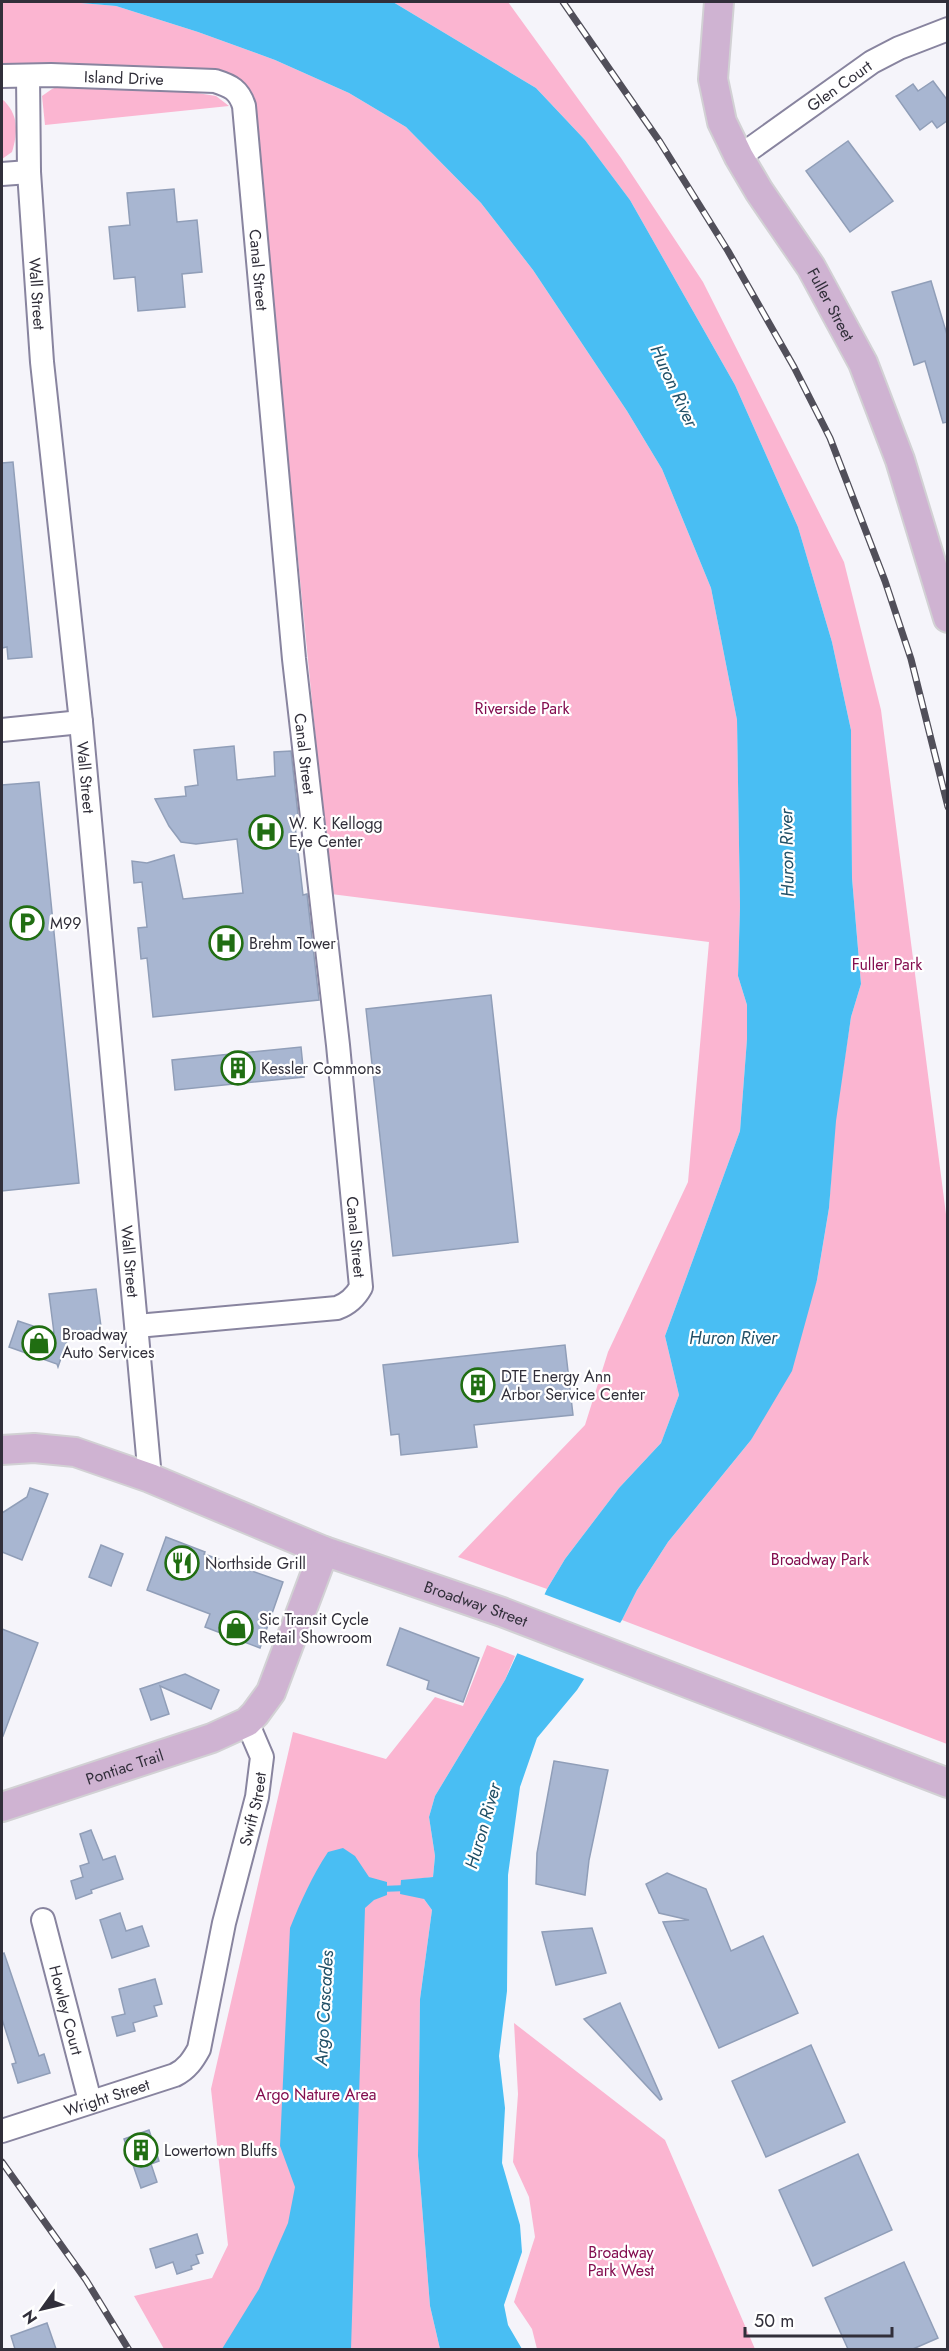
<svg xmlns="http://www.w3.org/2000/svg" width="949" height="2351" viewBox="0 0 949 2351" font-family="Jost,sans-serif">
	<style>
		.green { fill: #fbb5d1 }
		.water { fill: #49bef3 }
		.pier { fill: #f5f4fa }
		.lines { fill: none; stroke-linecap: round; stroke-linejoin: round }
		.stream { stroke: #49bef3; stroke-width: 6 }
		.building { fill: #a8b6d1; stroke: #909eb8; stroke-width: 1.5 }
		.minor-casing { stroke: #88849f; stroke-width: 26 }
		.major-casing { stroke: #d2d1d4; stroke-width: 32 }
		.minor { stroke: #fff; stroke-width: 22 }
		.major { stroke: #cfb3d2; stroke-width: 28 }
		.rail-casing { stroke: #514f5a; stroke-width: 7 }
		.rail { stroke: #fff; stroke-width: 4.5; stroke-dasharray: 14; stroke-linecap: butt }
		.labels { text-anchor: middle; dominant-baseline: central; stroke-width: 4.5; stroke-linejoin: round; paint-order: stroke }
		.street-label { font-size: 16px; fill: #312f3a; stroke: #fff }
		.park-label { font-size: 16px; fill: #830d4f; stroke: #fff }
		.poi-label { font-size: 16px; fill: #312f3a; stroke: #fff; text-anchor: start }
		.water-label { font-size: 18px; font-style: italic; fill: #215067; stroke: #fff }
	</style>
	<rect width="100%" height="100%" fill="#f5f4fa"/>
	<g class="green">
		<polygon points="2,2 69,2 116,6 198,32 275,60 349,93 406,127 481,203 533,270 627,411 662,469 711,588 737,720 740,907 738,976 747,1005 747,1039 740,1131 665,1336 679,1395 661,1443 619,1488 565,1559 547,1589 458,1557 585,1425 608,1352 688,1182 709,942 331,894 252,92 238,86 2,70"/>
		<polygon points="393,2 508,2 621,158 703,282 844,562 881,710 947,1222 947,1744 622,1620 637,1590 668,1542 751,1440 817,1280 829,1208 835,1121 851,1017 861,984 852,878 851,730 832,642 798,527 735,385 630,200 585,140 536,88"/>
		<polygon points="59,86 191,92 216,96 229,106 45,125 42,96 52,89"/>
		<path d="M2,99C19,114 18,132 12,152L2,159Z"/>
		<polygon points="487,1645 515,1656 505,1680 435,1796 429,1817 435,1856 433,1877 401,1881 424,1899 432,1910 420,1999 418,2156 430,2306 440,2349 164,2349 134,2296 212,2278 228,2245 211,2089 293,1732 386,1759 435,1697 463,1706"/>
		<polygon points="514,2023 665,2140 755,2349 537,2349 532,2329 514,2302 535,2237 529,2197 513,2162 518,2094"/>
	</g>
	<g class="water">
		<polygon points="69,2 393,2 536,88 585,140 630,200 735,385 798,527 832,642 851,730 852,878 861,984 851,1017 836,1121 829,1208 817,1280 792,1371 751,1440 668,1542 637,1590 622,1620 577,1690 537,1738 520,1787 508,1875 507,1991 499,2056 505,2108 502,2163 520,2225 522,2252 504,2305 508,2325 522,2349 440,2349 430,2306 418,2156 420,1999 432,1910 424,1899 400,1894 401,1880 433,1877 435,1856 429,1817 435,1796 505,1680 547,1589 565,1559 619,1488 661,1443 679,1395 665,1336 740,1131 747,1039 747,1005 738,976 740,907 737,720 711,588 662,469 627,411 533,270 481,203 406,127 349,93 275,60 198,32 116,6"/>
		<path d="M343,1848L355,1856L369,1877L387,1882V1895L374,1900L365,1908L351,2349H222L259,2289L288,2223L295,2187L280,2146L290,1928C301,1901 312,1876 328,1852Z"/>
	</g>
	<polygon class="pier" points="541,1593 623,1624 587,1680 514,1652"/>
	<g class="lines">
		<polyline class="stream" points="381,1889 407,1888"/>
	</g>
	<g class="building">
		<polygon points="933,81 948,101 948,120 937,128 932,121 920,130 896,96 913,84 918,91"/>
		<polygon points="848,141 893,201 850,232 806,171"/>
		<polygon points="174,189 177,222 197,220 202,272 182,274 185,307 138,311 135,277 114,279 109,227 130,225 127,193"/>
		<polygon points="931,281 948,338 948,422 943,423 925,361 914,365 892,292"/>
		<polygon points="13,462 32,657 8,659 7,647 2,648 2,463"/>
		<polygon points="234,746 237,780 275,776 274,752 291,751 299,824 295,825 303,895 307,894 319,1000 153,1017 147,958 141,959 138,928 147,927 142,882 134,883 132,861 147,863 174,855 183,899 243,893 237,839 196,844 181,842 169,826 155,799 186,796 185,787 198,785 194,750"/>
		<polygon points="39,782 79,1183 2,1191 2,785"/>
		<polygon points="491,995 518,1242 393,1256 366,1009"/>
		<polygon points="301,1047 304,1077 175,1090 172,1060"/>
		<polygon points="96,1289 102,1334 68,1338 58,1367 57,1364 9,1347 18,1321 54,1333 49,1294"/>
		<polygon points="565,1345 573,1415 474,1425 477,1447 401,1455 399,1434 391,1435 383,1365"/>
		<polygon points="30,1488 48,1494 22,1560 2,1552 2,1513 27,1497"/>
		<polygon points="166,1537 205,1552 204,1554 283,1582 260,1648 205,1627 210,1614 147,1590"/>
		<polygon points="101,1545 123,1554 111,1586 89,1577"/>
		<polygon points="400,1628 479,1658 463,1702 427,1689 429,1681 387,1665"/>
		<polygon points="2,1629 38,1643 3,1736 2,1735"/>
		<polygon points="185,1674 219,1690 211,1709 160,1686 169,1714 151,1720 140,1689"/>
		<polygon points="554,1761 608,1770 589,1860 585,1895 536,1884 537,1853"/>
		<polygon points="91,1830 103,1860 115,1856 123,1879 91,1890 92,1893 76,1899 71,1881 83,1877 80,1866 89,1863 80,1834"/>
		<polygon points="667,1873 706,1889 731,1951 763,1936 798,2013 719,2048 663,1922 689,1920 659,1913 646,1884"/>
		<polygon points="120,1913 126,1931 142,1926 149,1946 112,1958 100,1920"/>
		<polygon points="592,1928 606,1973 556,1985 542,1932"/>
		<polygon points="4,1953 39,2056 44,2054 50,2073 18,2083 12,2064 16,2063 2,2019 2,1954"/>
		<polygon points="155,1979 162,2004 154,2006 157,2016 133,2023 135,2031 117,2036 112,2017 125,2014 119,1989"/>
		<polygon points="620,2003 662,2099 660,2100 584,2019"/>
		<polygon points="811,2045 845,2122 766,2157 732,2081"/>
		<polygon points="149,2130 159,2161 151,2164 157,2182 141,2188 124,2139"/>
		<polygon points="858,2154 892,2230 813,2266 779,2190"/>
		<polygon points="197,2234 203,2253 196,2255 199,2263 191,2266 192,2269 177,2274 173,2262 156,2268 150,2249"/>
		<polygon points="904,2262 938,2338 913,2349 848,2349 825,2298"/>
		<polygon points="47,2323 56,2349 15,2349 11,2336"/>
	</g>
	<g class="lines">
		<defs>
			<g id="minor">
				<path id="s1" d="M2,76L51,75L215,81C231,86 239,90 244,106L294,659L338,1045L361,1287C355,1298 348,1304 337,1308L137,1326"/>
				<path id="s2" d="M28,76L29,172L42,362L81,722L150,1478"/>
				<path id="s3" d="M739,157L872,62L899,48L948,29"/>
				<polyline points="2,174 29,172"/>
				<polyline points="2,730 81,722"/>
				<path id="s4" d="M43,1920L90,2101"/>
				<path id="s5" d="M2,2131L175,2075C187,2069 193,2060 199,2049L224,1923L257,1797L262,1757L247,1722"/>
			</g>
			<g id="major">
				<path id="s6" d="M719,2L713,79L722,122L739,157L759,191L811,267L863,363L900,460L948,618"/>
				<path id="s7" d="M2,1450L34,1448L75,1452L150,1478L324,1551L502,1612L948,1783"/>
				<path id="s8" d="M2,1807L212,1738L247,1722L255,1714L271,1692L324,1551"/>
			</g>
		</defs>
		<use href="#minor" class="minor-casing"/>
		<use href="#major" class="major-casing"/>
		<use href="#minor" class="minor"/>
		<use href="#major" class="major"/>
		<defs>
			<g id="rail">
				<polyline points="563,2 660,142 728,251 794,367 830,438 885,581 911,659 948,807"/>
				<polyline points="2,2162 86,2280 129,2350"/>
			</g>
		</defs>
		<use href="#rail" class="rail-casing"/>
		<use href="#rail" class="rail"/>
	</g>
	<defs>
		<symbol id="hospital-ring" viewBox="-11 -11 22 22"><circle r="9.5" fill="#fff" stroke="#206e12" stroke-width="1.5"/><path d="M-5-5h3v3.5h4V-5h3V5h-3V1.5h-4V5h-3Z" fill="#206e12"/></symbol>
		<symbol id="parking-ring" viewBox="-11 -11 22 22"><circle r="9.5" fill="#fff" stroke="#206e12" stroke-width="1.5"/><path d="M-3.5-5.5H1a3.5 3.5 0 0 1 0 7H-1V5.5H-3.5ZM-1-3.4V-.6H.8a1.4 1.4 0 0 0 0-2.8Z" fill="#206e12"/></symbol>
		<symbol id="building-ring" viewBox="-11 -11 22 22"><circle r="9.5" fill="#fff" stroke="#206e12" stroke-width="1.5"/><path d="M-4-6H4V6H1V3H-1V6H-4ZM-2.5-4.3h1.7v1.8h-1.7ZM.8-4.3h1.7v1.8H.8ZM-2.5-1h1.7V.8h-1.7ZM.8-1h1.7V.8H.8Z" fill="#206e12"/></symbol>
		<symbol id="shop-ring" viewBox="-11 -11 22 22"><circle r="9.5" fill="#fff" stroke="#206e12" stroke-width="1.5"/><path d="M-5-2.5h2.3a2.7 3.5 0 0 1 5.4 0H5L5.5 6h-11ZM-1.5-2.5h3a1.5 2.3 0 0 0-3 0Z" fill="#206e12"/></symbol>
		<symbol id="restaurant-ring" viewBox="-11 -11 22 22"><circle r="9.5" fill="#fff" stroke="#206e12" stroke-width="1.5"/><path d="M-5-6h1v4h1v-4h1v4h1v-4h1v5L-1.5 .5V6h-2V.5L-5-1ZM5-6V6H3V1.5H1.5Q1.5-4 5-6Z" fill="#206e12"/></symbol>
	</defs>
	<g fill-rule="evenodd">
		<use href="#hospital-ring" x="247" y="813" width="38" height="38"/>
		<use href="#parking-ring" x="8" y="904" width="38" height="38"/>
		<use href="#hospital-ring" x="207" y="924" width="38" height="38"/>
		<use href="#building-ring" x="219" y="1049" width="38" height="38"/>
		<use href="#shop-ring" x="20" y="1324" width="38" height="38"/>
		<use href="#building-ring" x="459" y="1366" width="38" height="38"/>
		<use href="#restaurant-ring" x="163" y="1544" width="38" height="38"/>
		<use href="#shop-ring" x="217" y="1609" width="38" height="38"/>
		<use href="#building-ring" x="122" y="2131" width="38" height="38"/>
	</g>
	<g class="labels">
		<g class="street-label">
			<text stroke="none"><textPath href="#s1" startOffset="122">Island Drive</textPath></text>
			<text stroke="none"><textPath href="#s3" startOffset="123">Glen Court</textPath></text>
			<text stroke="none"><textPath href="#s1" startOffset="418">Canal Street</textPath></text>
			<text stroke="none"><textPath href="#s2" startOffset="218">Wall Street</textPath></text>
			<text stroke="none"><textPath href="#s6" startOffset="334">Fuller Street</textPath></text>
			<text stroke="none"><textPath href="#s1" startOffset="904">Canal Street</textPath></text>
			<text stroke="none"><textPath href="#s2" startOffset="704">Wall Street</textPath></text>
			<text stroke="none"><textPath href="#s1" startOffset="1390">Canal Street</textPath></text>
			<text stroke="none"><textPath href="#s2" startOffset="1190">Wall Street</textPath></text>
			<text stroke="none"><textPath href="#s7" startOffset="502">Broadway Street</textPath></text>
			<text stroke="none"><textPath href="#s8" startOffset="129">Pontiac Trail</textPath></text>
			<text stroke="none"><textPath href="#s5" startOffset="464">Swift Street</textPath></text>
			<text stroke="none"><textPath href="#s4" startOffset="93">Howley Court</textPath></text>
			<text stroke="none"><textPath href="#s5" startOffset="110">Wright Street</textPath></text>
		</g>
		<g class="park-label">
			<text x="522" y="708">Riverside Park</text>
			<text x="887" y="964">Fuller Park</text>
			<text x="820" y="1559">Broadway Park</text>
			<text x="316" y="2094">Argo Nature Area</text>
			<text x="621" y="2252">Broadway<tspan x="621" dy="18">Park West</tspan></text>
		</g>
		<g class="poi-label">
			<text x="289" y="823">W. K. Kellogg<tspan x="289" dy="18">Eye Center</tspan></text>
			<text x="50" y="923">M99</text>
			<text x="249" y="943">Brehm Tower</text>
			<text x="261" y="1068">Kessler Commons</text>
			<text x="62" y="1334">Broadway<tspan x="62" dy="18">Auto Services</tspan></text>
			<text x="501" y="1376">DTE Energy Ann<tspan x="501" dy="18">Arbor Service Center</tspan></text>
			<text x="205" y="1563">Northside Grill</text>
			<text x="259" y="1619">Sic Transit Cycle<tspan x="259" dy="18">Retail Showroom</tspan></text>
			<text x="164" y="2150">Lowertown Bluffs</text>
		</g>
		<g class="water-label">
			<text transform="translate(674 386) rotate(65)">Huron River</text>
			<text transform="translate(787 853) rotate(-91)">Huron River</text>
			<text x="733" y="1338">Huron River</text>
			<text transform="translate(483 1826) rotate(-74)">Huron River</text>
			<text transform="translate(324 2008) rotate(-87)">Argo Cascades</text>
		</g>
	</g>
	<rect width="949" height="2351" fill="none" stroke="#312f3a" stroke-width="6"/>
	<g transform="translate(42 2309) rotate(236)" stroke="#ffffff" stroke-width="4.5" paint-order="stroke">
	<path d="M0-4.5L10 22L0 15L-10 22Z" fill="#312f3a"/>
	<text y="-9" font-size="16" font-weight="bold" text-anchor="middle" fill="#312f3a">N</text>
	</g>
	<path d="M745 2327v9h147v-9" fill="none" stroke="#312f3a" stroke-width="3"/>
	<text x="754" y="2327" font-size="18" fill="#312f3a" stroke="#ffffff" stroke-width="4.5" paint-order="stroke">50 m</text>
</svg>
